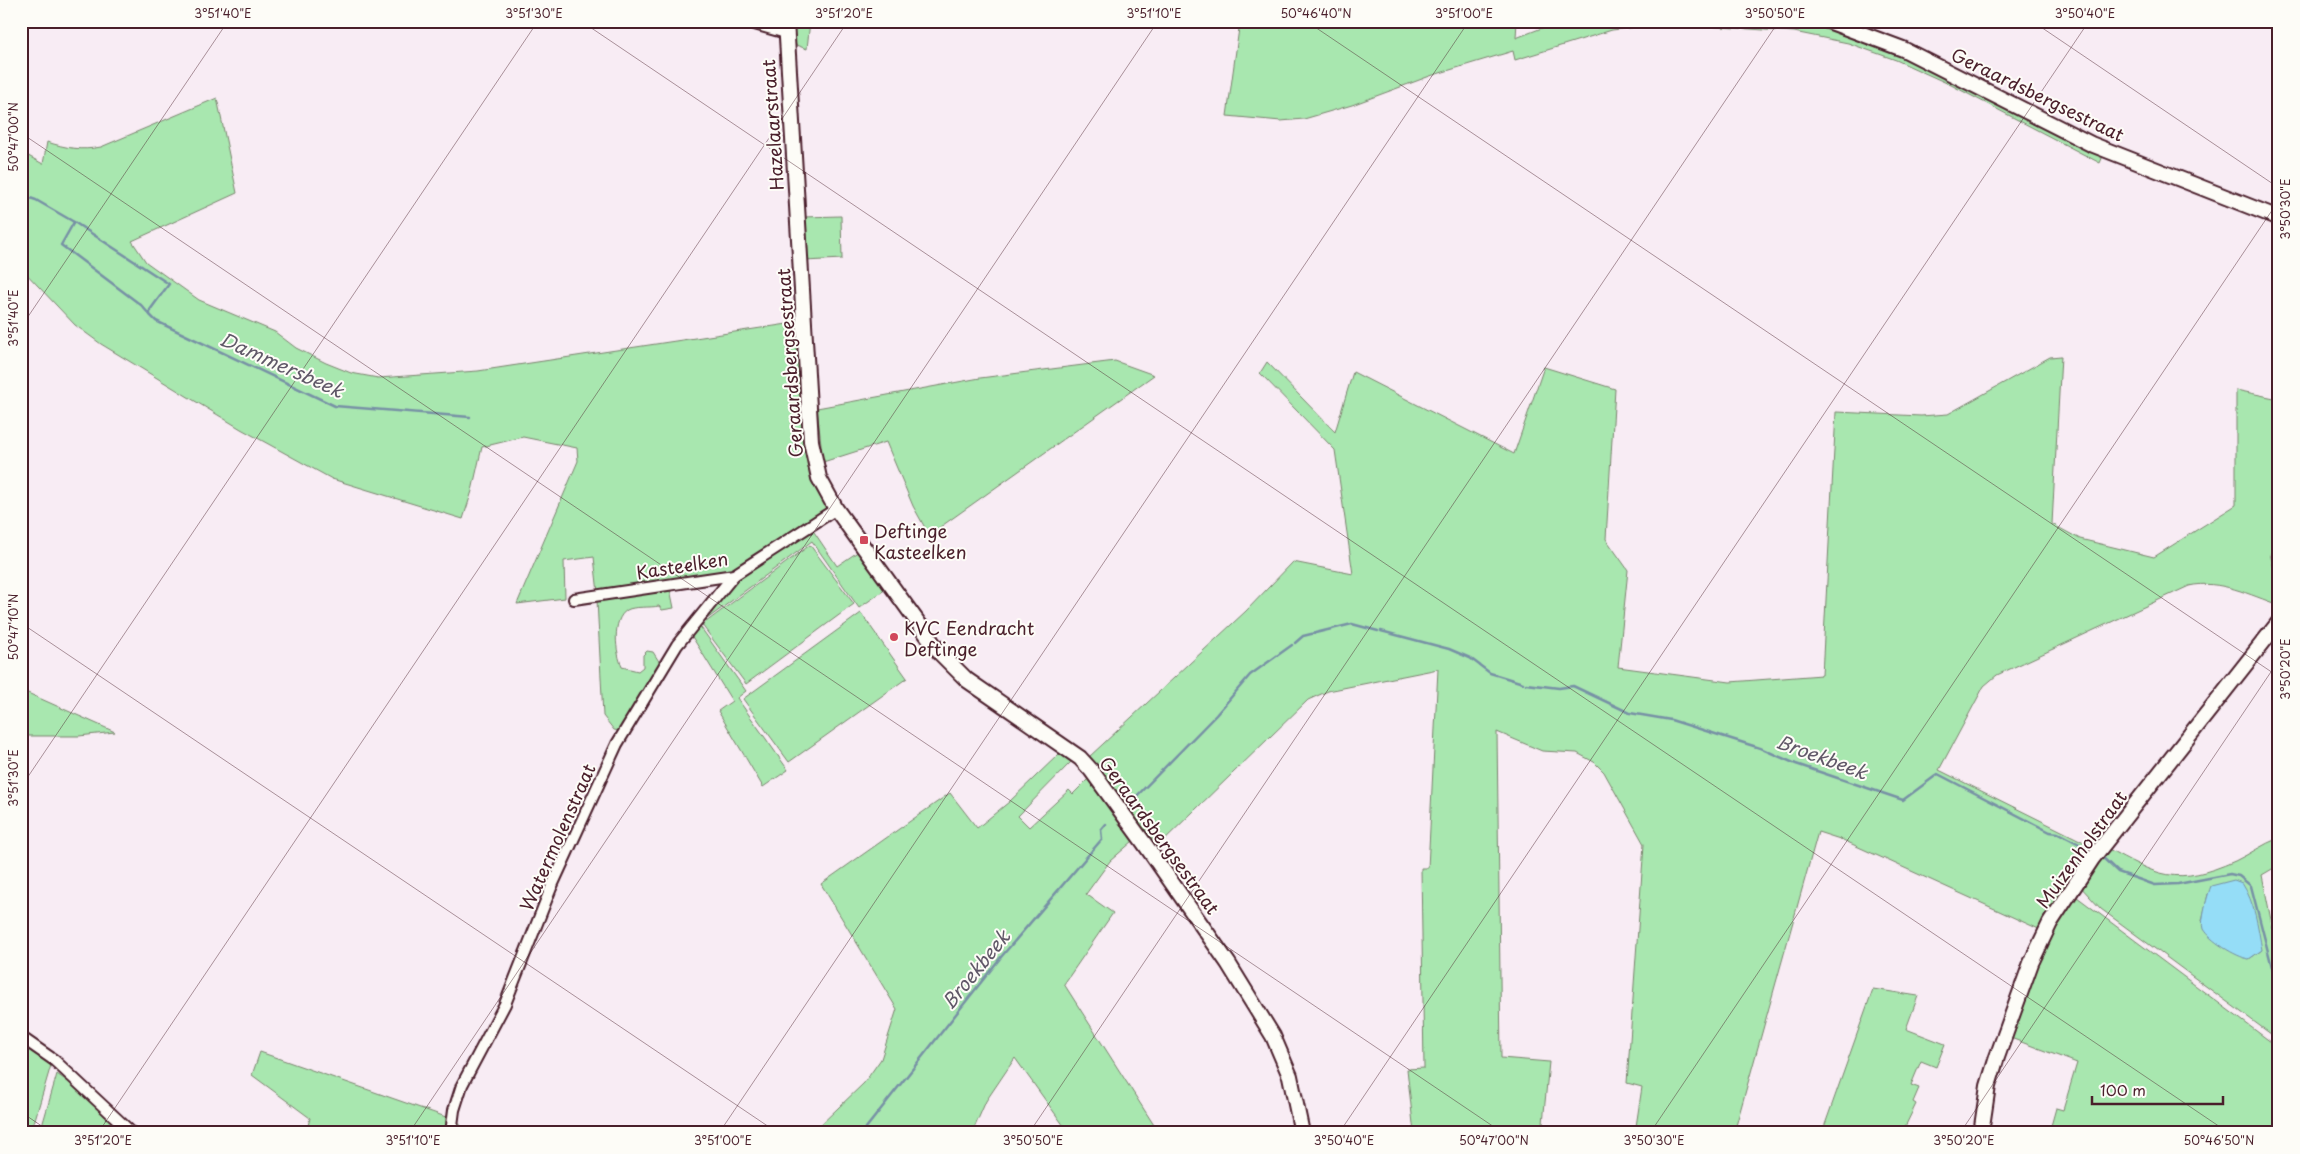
<svg xmlns="http://www.w3.org/2000/svg" width="2300" height="1154" viewBox="0 0 2300 1154" font-family="'Playpen Sans',sans-serif">
	<style>
		.green { fill: #a8e7af; stroke: #79836d; fill-rule: evenodd }
		.water { fill: #95ddf7; stroke: #7791a5 }
		.lines { fill: none; stroke-linecap: round; stroke-linejoin: round }
		.stream { stroke: #7791a5; stroke-width: 2.5 }
		.street-casing { stroke: #4a1f2b; stroke-width: 14 }
		.secondary-casing { stroke: #4a1f2b; stroke-width: 18 }
		.street { stroke: #fdfcf7; stroke-width: 10 }
		.secondary { stroke: #fdfcf7; stroke-width: 14 }
		.ticks { fill: none; stroke: #4a1f2b; stroke-width: 1; stroke-opacity: 0.45 }
		.poi-dot { fill: #d1495b; stroke: #fdfcf7; stroke-width: 2 }
		.labels { text-anchor: middle; dominant-baseline: central; stroke-width: 4; stroke-linejoin: round; paint-order: stroke }
		.street-label { font-size: 18px; fill: #4a1f2b; stroke: #fdfcf7 }
		.poi-label { font-size: 18px; fill: #4a1f2b; stroke: #fdfcf7; text-anchor: start }
		.water-label { font-size: 19px; font-style: italic; fill: #605868; stroke: #fdfcf7 }
		.neatline { fill: none; stroke: #4a1f2b; stroke-width: 2 }
		.ticks-label { font-size: 12px; text-anchor: middle; fill: #4a1f2b }
	</style>
	<rect width="100%" height="100%" fill="#f8ecf4"/>
	<filter id="ink" filterUnits="userSpaceOnUse"><feTurbulence type="fractalNoise" baseFrequency=".02" numOctaves="2"/><feDisplacementMap in="SourceGraphic" scale="10" xChannelSelector="R" yChannelSelector="G"/><feConvolveMatrix kernelMatrix="1 2 1 2 8 2 1 2 1" color-interpolation-filters="sRGB"/></filter>
	<g filter="url(#ink)">
		<g class="green">
			<polygon points="790,21 810,21 807,49 793,44"/>
			<polygon points="1240,21 1517,21 1516,38 1560,21 1812,21 1868,41 1933,70 2103,156 2100,163 1951,85 1896,60 1848,43 1794,32 1705,26 1645,26 1612,30 1515,60 1513,51 1430,76 1352,105 1304,119 1281,121 1227,116"/>
			<path d="M217,98L237,193L132,241L146,262L199,300L275,332L296,348L326,363L351,373L378,378L478,371L794,323L808,461L817,491L827,506L824,512L733,572L598,593L594,557L564,561L565,598L517,604L578,461L577,448L523,437L482,447L472,491L463,519L332,479L241,429L101,344L75,325L21,268V152L43,164L47,142C66,148 81,151 101,147Z"/>
			<polygon points="841,216 842,259 805,261 803,217"/>
			<path d="M2061,356L2052,524L2080,539L2154,557L2236,505V390L2279,399V551L2270,554L2279,587V605C2250,595 2219,579 2189,586L1997,675L1984,686L1939,770L2094,847L2041,930L1843,840L1818,832L1734,1133H1635L1642,1087L1627,1083L1644,844L1604,772L1594,762L1577,753L1542,751L1497,732L1501,1058L1549,1062L1542,1133H1414L1407,1069L1424,1068L1421,868H1428L1438,669L1328,691L1308,700L1157,847L1089,757L1246,611L1293,562L1353,574L1335,450L1260,373L1267,362L1335,432L1353,372L1514,454L1544,367L1615,389L1606,539L1628,570L1618,667L1730,682L1822,675L1836,412L1921,416L1948,414L2050,357Z"/>
			<polygon points="1115,361 1154,375 929,535 913,506 886,442 823,462 817,408 980,378"/>
			<polygon points="812,529 837,566 859,551 886,589 859,608 812,541 699,625 746,691 737,698 788,770 763,787 718,711 732,701 691,635 739,578"/>
			<polygon points="810,545 854,604 746,684 702,625"/>
			<path d="M670,589L674,608L662,610L659,606C650,608 634,606 627,610C611,620 616,653 622,667L638,671L643,667V655L647,651L653,652L660,663L620,731L614,730L603,716L597,600Z"/>
			<polygon points="861,613 907,678 789,762 743,699"/>
			<polygon points="21,690 115,732 79,736 21,736"/>
			<polygon points="1060,753 1071,762 1018,816 1029,827 1069,790 1073,794 1088,779 1133,841 1110,861 1086,894 1113,913 1064,984 1159,1133 1069,1133 1015,1058 986,1101 972,1133 812,1133 864,1083 881,1059 897,1009 821,884 950,793 977,828 1009,802"/>
			<path d="M2279,838V865L2262,875L2279,960V1040L2101,909L2079,885L2105,847C2158,876 2176,887 2235,861C2250,854 2263,844 2279,838ZM2208,894L2262,950L2249,959L2202,921Z"/>
			<polygon points="2073,894 2279,1048 2279,1133 2049,1133 2056,1108 2063,1110 2077,1063 2008,1037 2034,965"/>
			<polygon points="1873,989 1918,996 1906,1029 1945,1044 1936,1067 1921,1061 1911,1085 1919,1088 1913,1102 1916,1104 1902,1133 1822,1133"/>
			<polygon points="21,1045 51,1065 31,1133 21,1133"/>
			<polygon points="260,1052 446,1117 446,1123 458,1121 465,1133 306,1133 310,1118 252,1075"/>
			<polygon points="57,1074 74,1086 124,1133 40,1133"/>
		</g>
		<path class="water" d="M2234,880L2242,883C2255,903 2258,927 2262,950L2249,959C2236,957 2209,940 2203,929C2200,922 2208,893 2211,886Z"/>
		<g class="lines">
			<g class="stream">
				<polyline points="21,195 36,200 74,222 169,284 150,310 150,315 156,321 335,406 470,417"/>
				<polyline points="74,222 61,245 141,305 149,314"/>
				<polyline points="1381,631 1449,649 1470,658 1490,673 1523,683"/>
				<polyline points="1295,643 1303,636 1352,624 1378,631"/>
				<polyline points="1526,684 1559,688 1573,686 1630,713 1671,720 1760,748 1796,764 1903,800 1938,774 2050,832 2058,833 2091,850"/>
				<polyline points="1127,806 1216,715 1250,675 1292,645"/>
				<polyline points="2100,855 2118,872 2155,885 2178,884 2230,874 2239,876 2251,886 2279,994"/>
				<polyline points="862,1133 1001,957 1102,839 1101,830 1106,824"/>
			</g>
			<defs>
				<g id="street">
					<polyline points="744,21 786,33"/>
					<polyline points="574,599 734,575 836,509"/>
					<polyline points="21,1037 54,1060 132,1133"/>
					<polyline points="451,1133 454,1110 462,1085 505,1004 551,888 617,744 677,645 734,575"/>
				</g>
				<g id="secondary">
					<polyline points="786,21 811,441 819,478 836,509 940,653 967,680 1080,758 1091,770 1144,843 1228,963 1273,1036 1290,1076 1302,1133"/>
					<polyline points="1828,21 1903,49 2091,144 2279,218"/>
					<polyline points="1981,1133 1988,1086 1997,1057 2031,963 2050,923 2092,859 2279,622"/>
				</g>
			</defs>
			<use href="#street" class="street-casing"/>
			<use href="#secondary" class="secondary-casing"/>
			<use href="#street" class="street"/>
			<use href="#secondary" class="secondary"/>
		</g>
	</g>
	<path class="ticks" d="M581,21L2229,1133M1306,21L2279,677M2032,21L2279,188M21,133L1503,1133M21,327L228,21M21,623L778,1133M21,787L538,21M21,1112L52,1133M98,1133L848,21M409,1133L1158,21M719,1133L1469,21M1029,1133L1779,21M1339,1133L2089,21M1650,1133L2279,200M1960,1133L2279,660M2270,1133L2279,1120"/>
	<g class="poi-dot">
		<rect x="859" y="535" width="10" height="10" rx="2.5"/>
		<circle cx="894" cy="637" r="5"/>
	</g>
	<g class="labels">
		<g class="street-label">
			<text transform="translate(2038 94) rotate(26)">Geraardsbergsestraat</text>
			<text transform="translate(772 125) rotate(-94)">Hazelaarstraat</text>
			<text transform="translate(789 363) rotate(-94)">Geraardsbergsestraat</text>
			<text transform="translate(682 565) rotate(-9)">Kasteelken</text>
			<text transform="translate(1160 835) rotate(54)">Geraardsbergsestraat</text>
			<text transform="translate(557 837) rotate(-66)">Watermolenstraat</text>
			<text transform="translate(2081 849) rotate(-54)">Muizenholstraat</text>
		</g>
		<g class="poi-label">
			<text x="874" y="530">Deftinge<tspan x="874" dy="21">Kasteelken</tspan></text>
			<text x="904" y="627">KVC Eendracht<tspan x="904" dy="21">Deftinge</tspan></text>
		</g>
		<g class="water-label">
			<text transform="translate(282 364) rotate(24)">Dammersbeek</text>
			<text transform="translate(1822 756) rotate(20)">Broekbeek</text>
			<text transform="translate(975 969) rotate(-51)">Broekbeek</text>
		</g>
	</g>
	<rect width="2300" height="1154" fill="none" stroke="#fdfcf7" stroke-width="55"/>
	<path d="M2092 1096v8h131v-8" fill="none" stroke="#4a1f2b" stroke-width="2.5"/>
	<text x="2100" y="1096" font-size="15" fill="#4a1f2b" stroke="#fdfcf7" stroke-width="4" paint-order="stroke">100 m</text>
	<rect x="28" y="28" width="2244" height="1098" class="neatline"/>
	<g class="ticks-label">
		<text x="223" y="18">3°51'40"E</text>
		<text x="534" y="18">3°51'30"E</text>
		<text x="844" y="18">3°51'20"E</text>
		<text x="1154" y="18">3°51'10"E</text>
		<text x="1316" y="18">50°46'40"N</text>
		<text x="1464" y="18">3°51'00"E</text>
		<text x="1775" y="18">3°50'50"E</text>
		<text x="2085" y="18">3°50'40"E</text>
		<text transform="translate(14 137) rotate(-90)" y="4">50°47'00"N</text>
		<text transform="translate(2286 209) rotate(-90)" y="4">3°50'30"E</text>
		<text transform="translate(14 318) rotate(-90)" y="4">3°51'40"E</text>
		<text transform="translate(14 627) rotate(-90)" y="4">50°47'10"N</text>
		<text transform="translate(2286 669) rotate(-90)" y="4">3°50'20"E</text>
		<text transform="translate(14 778) rotate(-90)" y="4">3°51'30"E</text>
		<text x="103" y="1145">3°51'20"E</text>
		<text x="413" y="1145">3°51'10"E</text>
		<text x="723" y="1145">3°51'00"E</text>
		<text x="1033" y="1145">3°50'50"E</text>
		<text x="1344" y="1145">3°50'40"E</text>
		<text x="1494" y="1145">50°47'00"N</text>
		<text x="1654" y="1145">3°50'30"E</text>
		<text x="1964" y="1145">3°50'20"E</text>
		<text x="2219" y="1145">50°46'50"N</text>
	</g>
</svg>
